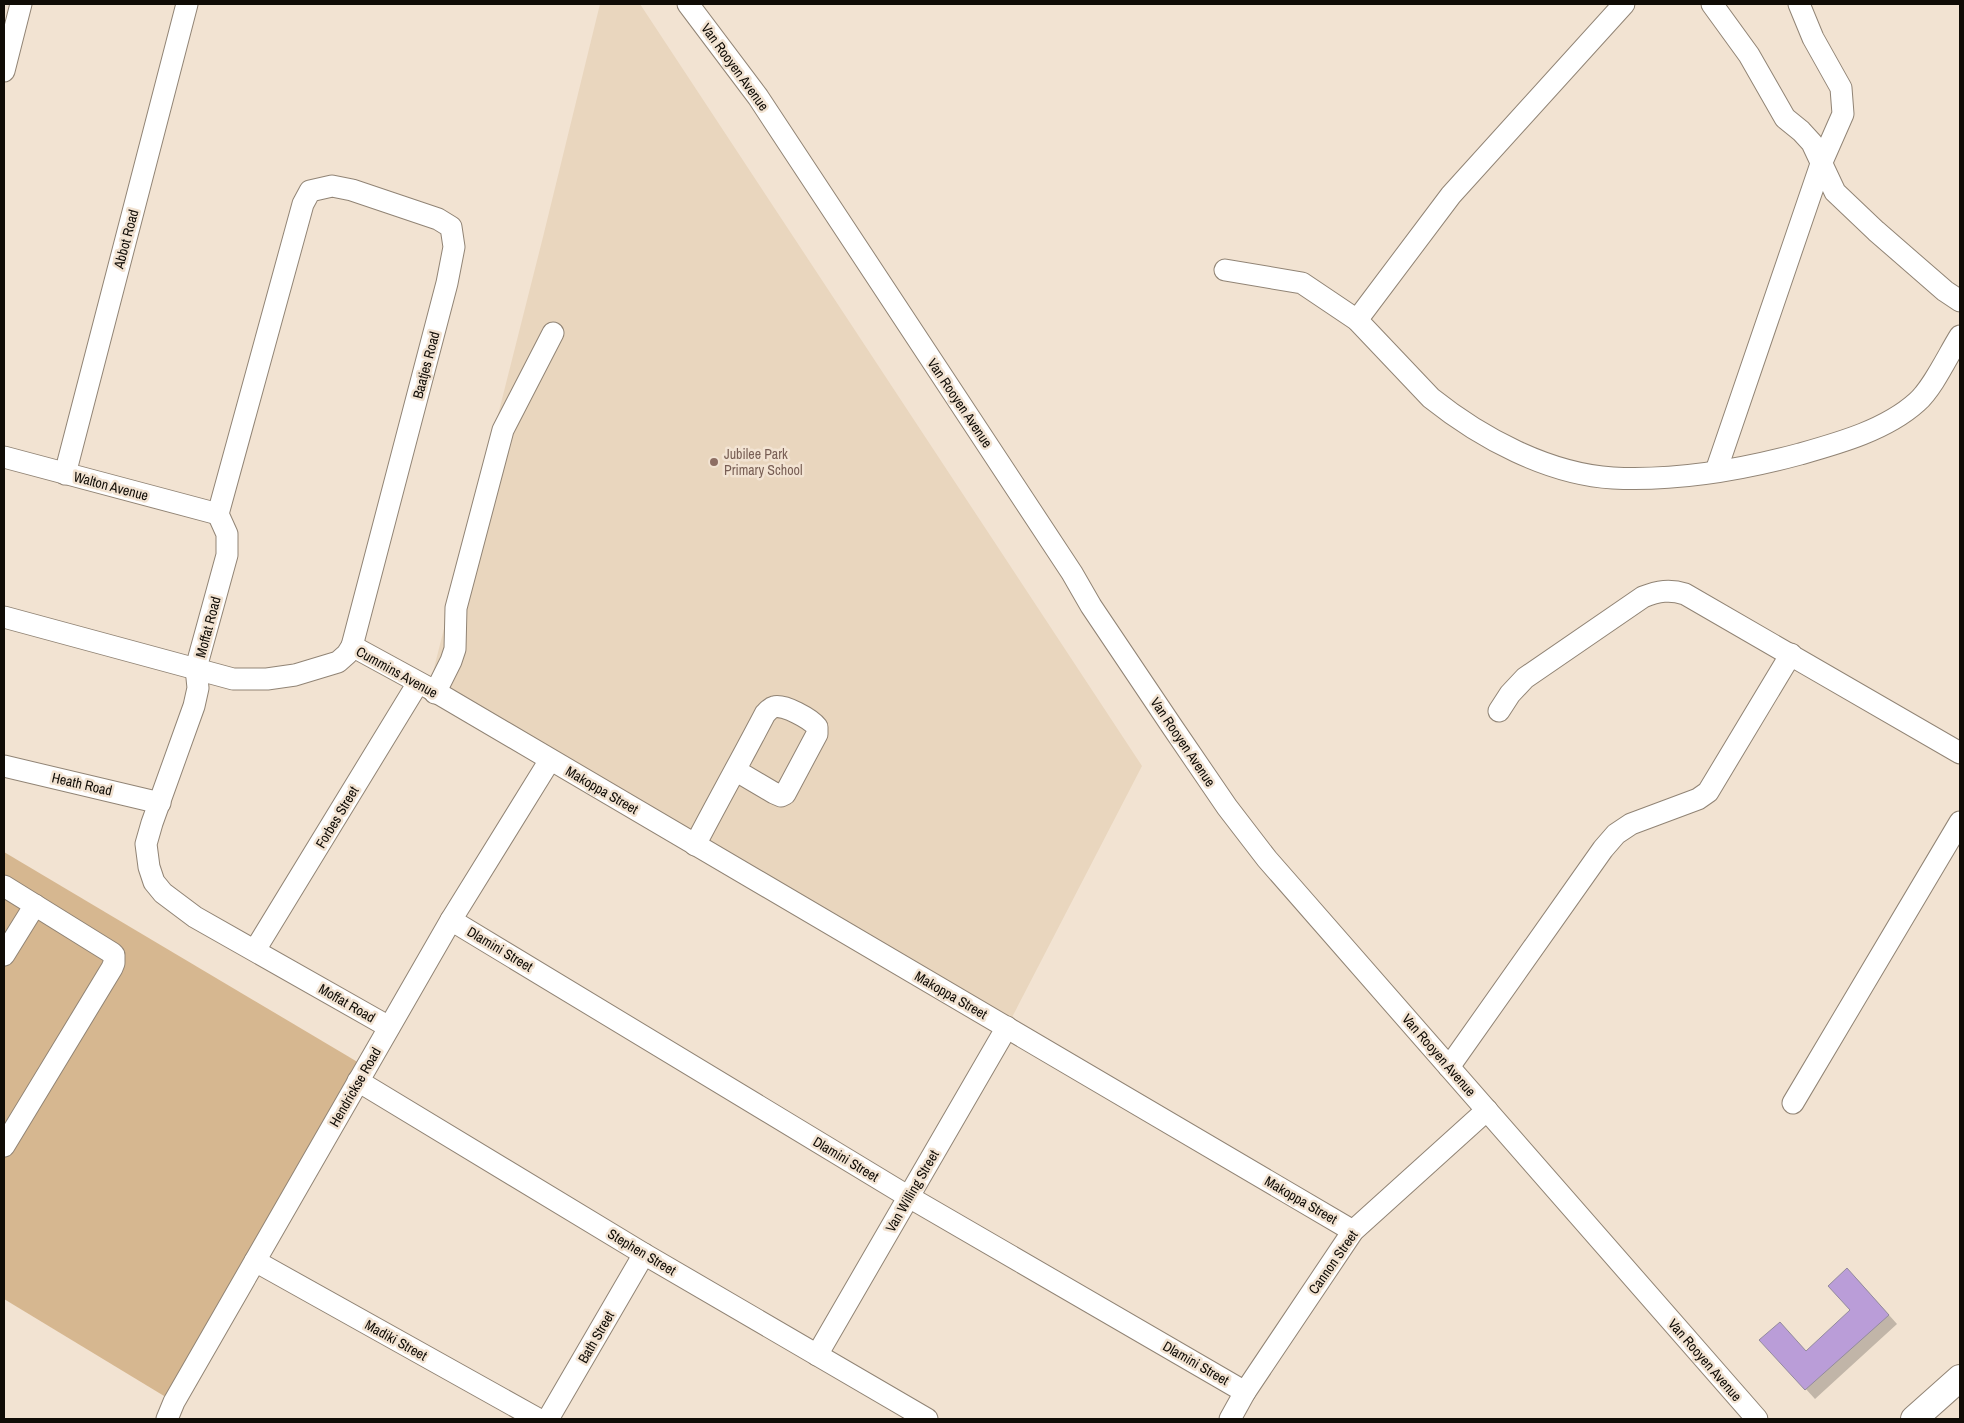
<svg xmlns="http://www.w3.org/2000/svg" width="1964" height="1423" viewBox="0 0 1964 1423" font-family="'Archivo Narrow',sans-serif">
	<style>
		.built { fill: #e9d6be }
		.green { fill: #d6b790 }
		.shadow { fill: #0003 }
		.building { fill: #ba9dd8; stroke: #938b9d }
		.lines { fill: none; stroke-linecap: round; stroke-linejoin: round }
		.minor-casing { stroke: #918475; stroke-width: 23 }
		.major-casing { stroke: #918475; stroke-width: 28 }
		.minor { stroke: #fff; stroke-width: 21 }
		.major { stroke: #fff; stroke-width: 26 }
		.education-dot { fill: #8d6e63; stroke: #f2e3d2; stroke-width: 2 }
		.labels { text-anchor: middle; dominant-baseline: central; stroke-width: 5; stroke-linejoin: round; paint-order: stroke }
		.street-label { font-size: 14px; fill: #100c06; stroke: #f2e3d2 }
		.education-label { font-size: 14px; fill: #785e54; stroke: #f2e3d2; text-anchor: start }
	</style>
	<rect width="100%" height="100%" fill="#f2e3d2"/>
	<polygon class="built" points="600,4 640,4 1142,766 1007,1027 429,688 543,237"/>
	<polygon class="green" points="4,852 366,1067 174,1402 4,1299"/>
	<polygon class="shadow" points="1857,1279 1897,1324 1815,1399 1761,1340 1806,1352 1852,1311"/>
	<polygon class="building" points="1847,1268 1889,1315 1805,1390 1759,1340 1780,1322 1806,1351 1850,1310 1828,1286"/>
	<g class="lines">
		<defs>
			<g id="minor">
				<polyline points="688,4 758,97 1072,573 1091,606 1171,725 1227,807 1267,859 1757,1419"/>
				<polyline points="1712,4 1749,55 1785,118 1801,131 1812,143 1835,192 1876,231 1945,291 1960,301"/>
				<polyline points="4,71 21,4"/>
				<path d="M1225,270L1302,283L1357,320L1431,398C1481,438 1548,474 1613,478C1674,481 1741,470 1800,454C1839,443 1886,430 1917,402C1933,388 1948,355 1960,336"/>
				<polyline points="1357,320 1451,195 1624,4"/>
				<polyline points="4,457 218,514"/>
				<polyline points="1716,471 1821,164 1843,114 1841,88 1813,38 1799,4"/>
				<polyline points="65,474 187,4"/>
				<polyline points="4,617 233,679 267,679 295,675 338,662 347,654 352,646 429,688 1353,1231"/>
				<polyline points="352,646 447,283 454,247 451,227 438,219 352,190 332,186 310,191 303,204 218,514 227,534 227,555 196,668 198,688 194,706 152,823 146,844 149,867 154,882 163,893 195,917 389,1027"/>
				<polyline points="435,693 451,661 455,649 456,608 503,430 553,333"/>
				<path d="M1499,711L1510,694L1525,678L1643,597C1658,591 1670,589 1685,594L1960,753"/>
				<polyline points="4,766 160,803"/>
				<path d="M695,845C718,801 742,758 765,714C768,711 770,708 774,707C784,704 811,719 817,727V734L785,794L781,796L774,793L735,770"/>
				<polyline points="4,886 112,953 114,955 114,963 112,968 4,1146"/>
				<polyline points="451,920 909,1197 1245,1392"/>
				<polyline points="255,950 418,683"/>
				<polyline points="4,955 35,905"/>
				<polyline points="1449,1067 1603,849 1616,834 1631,824 1698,799 1708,792 1791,654"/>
				<polyline points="358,1081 644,1254 927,1419"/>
				<polyline points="1793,1103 1960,822"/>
				<polyline points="255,1261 538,1419"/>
				<polyline points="817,1355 1007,1027"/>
				<polyline points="167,1419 174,1402 451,920 550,760"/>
				<polyline points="548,1419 644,1254"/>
				<polyline points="1230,1419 1245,1392 1353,1231 1487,1110"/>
			</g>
			<polyline id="major" points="1914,1419 1960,1378"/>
		</defs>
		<use href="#minor" class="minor-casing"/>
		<use href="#major" class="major-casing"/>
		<use href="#minor" class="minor"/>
		<use href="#major" class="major"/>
	</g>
	<circle class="education-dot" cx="714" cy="462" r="5"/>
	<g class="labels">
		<g class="street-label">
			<text transform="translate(735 67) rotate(54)">Van Rooyen Avenue</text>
			<text transform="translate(126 239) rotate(-75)">Abbot Road</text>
			<text transform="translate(426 365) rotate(-75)">Baatjes Road</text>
			<text transform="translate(960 403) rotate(56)">Van Rooyen Avenue</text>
			<text transform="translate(111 486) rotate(15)">Walton Avenue</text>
			<text transform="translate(208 627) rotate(-75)">Moffat Road</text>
			<text transform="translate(397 672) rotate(29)">Cummins Avenue</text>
			<text transform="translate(1183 742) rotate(56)">Van Rooyen Avenue</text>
			<text transform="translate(82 784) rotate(13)">Heath Road</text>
			<text transform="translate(602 790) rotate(30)">Makoppa Street</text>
			<text transform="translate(337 817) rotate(-59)">Forbes Street</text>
			<text transform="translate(500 949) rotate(31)">Dlamini Street</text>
			<text transform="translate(951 995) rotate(30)">Makoppa Street</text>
			<text transform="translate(347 1003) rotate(30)">Moffat Road</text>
			<text transform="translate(1439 1055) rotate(49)">Van Rooyen Avenue</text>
			<text transform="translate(355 1087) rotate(-60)">Hendrickse Road</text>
			<text transform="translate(846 1159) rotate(31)">Dlamini Street</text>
			<text transform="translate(912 1191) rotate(-60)">Van Willing Street</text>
			<text transform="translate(1301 1200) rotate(30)">Makoppa Street</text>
			<text transform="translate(642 1252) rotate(31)">Stephen Street</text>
			<text transform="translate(1333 1262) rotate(-55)">Cannon Street</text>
			<text transform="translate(596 1337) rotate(-60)">Bath Street</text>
			<text transform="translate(396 1340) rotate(29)">Madiki Street</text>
			<text transform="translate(1705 1360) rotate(49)">Van Rooyen Avenue</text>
			<text transform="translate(1196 1363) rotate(30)">Dlamini Street</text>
		</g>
		<g class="education-label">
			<text x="724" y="454">Jubilee Park<tspan x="724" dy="16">Primary School</tspan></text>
		</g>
	</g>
	<rect width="1964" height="1423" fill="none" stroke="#100c06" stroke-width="10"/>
</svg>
